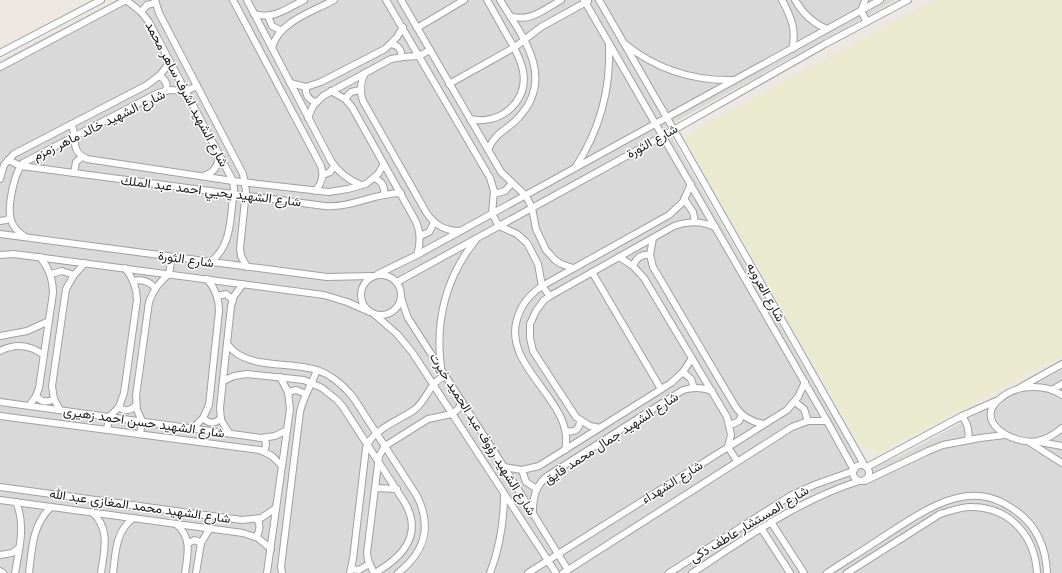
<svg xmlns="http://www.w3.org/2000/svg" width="1062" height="573" viewBox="0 0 1062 573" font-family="'PT Sans',Vazirmatn,sans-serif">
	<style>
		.residential { fill: #dad9d9 }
		.farmland { fill: #eaeace }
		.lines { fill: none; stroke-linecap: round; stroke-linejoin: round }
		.minor-casing { stroke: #a0a0a0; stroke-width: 8 }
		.minor { stroke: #fff; stroke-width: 6 }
		.labels { text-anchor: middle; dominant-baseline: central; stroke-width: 3; stroke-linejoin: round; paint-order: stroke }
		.street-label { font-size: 13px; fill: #1c1c1c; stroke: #fff }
	</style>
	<rect width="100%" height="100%" fill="#ede8e2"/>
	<polygon class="residential" points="117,0 896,0 666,127 822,399 865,469 898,457 1062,368 1062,573 0,573 0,61"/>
	<polygon class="farmland" points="934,0 1062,0 1062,355 878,452 861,446 685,140 689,133"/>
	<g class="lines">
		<defs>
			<g id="minor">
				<path d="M126,0L141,12L149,22L233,181L234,189C230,215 233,246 210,262"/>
				<polyline points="155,0 159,13 243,174 246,191 240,248 241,256 247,267"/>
				<path d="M233,0L321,166C324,176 322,183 315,191"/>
				<path d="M247,0L331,161C339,173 348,180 361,185"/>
				<polyline points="386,0 490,178 494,191 492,214 499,226 517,234 527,243 538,264 542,286 550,296"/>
				<polyline points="401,0 501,172 526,196 532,208 536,229 546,250 555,260 561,264 573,268"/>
				<polyline points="584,0 827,421 854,470"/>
				<polyline points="599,0 674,130 865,466"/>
				<path d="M782,0C791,17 797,30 792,49"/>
				<path d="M795,0C803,14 812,23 827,29"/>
				<polyline points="865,0 861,11 867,22"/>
				<polyline points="141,12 147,5 155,3"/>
				<path d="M254,14C273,20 288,8 304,0"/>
				<polyline points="268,16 272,26 280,30"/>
				<path d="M510,16C529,23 545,9 561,0"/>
				<polyline points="417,28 464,0"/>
				<path d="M391,44C398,45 402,50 401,57"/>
				<path d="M625,44C656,69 694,81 734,80"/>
				<path d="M272,48C278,22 312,12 334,0"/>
				<polyline points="0,53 101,0"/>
				<polyline points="0,67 126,0"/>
				<path d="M365,73C360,83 359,91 363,101L426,212C434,225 445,231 460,231"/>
				<path d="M159,76C165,79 168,84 166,91"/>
				<polyline points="290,83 306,87 321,82 385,49 397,37 403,27"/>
				<polyline points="449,84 515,47 541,27 588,1"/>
				<path d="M306,87C305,94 308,100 316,102"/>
				<path d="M331,91L345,99L352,107L414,218C421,230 421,242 417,255"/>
				<polyline points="345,99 351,92 360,90"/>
				<polyline points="308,118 313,106 323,96 391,59 403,57 419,56 430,50"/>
				<path d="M470,119C484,122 499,119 510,109C536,85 520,56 505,32C499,21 493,10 487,0"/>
				<path d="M71,124C79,138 68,150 87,159L233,181L329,192L348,189L366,184L378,174L384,164"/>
				<path d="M488,150C495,132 508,130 519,117C556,77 522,36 500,0"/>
				<path d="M8,160L21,166L325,206C352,208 374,193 401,193"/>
				<path d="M575,168C600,130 611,88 609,44"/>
				<polyline points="74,173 76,162 82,157"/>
				<polyline points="323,175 330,172 334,166"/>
				<path d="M203,176C214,173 219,165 219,154"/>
				<path d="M374,178C382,181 385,187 384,195"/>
				<polyline points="0,179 4,165 14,154 147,85 160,75 170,62"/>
				<polyline points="494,194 505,191 512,183"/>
				<polyline points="684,199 693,212 695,222"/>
				<polyline points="0,221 6,220 10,218"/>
				<polyline points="0,234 327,277 373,276"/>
				<path d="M24,236C18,232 13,227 11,220C7,207 14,173 23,163L158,93L169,90L186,91L197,86"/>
				<polyline points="420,236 429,232 434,223"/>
				<path d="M653,238L650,255L653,267L735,406C742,417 751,422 764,424"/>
				<polyline points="0,255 14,254 324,295 347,302 370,312"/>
				<polyline points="619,257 633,266 644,278 727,417 731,435 728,447 737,461"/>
				<path d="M633,266C636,258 641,254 650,255"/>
				<polyline points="592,272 661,389"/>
				<polyline points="51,274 62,271 74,275"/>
				<polyline points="378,274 417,255 880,0"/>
				<circle cx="381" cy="295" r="20"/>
				<path d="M133,281C142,279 149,281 155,288"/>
				<polyline points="397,282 663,136 825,44 908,0"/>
				<polyline points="217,296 226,294 233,300"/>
				<polyline points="401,297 404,307 408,318 504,467 568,570"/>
				<polyline points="374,314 397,334 412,352 556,573"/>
				<polyline points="0,336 27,331 49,321"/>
				<path d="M228,345C246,370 290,361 317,370C332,375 343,385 353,397L417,496C432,526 425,552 398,573"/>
				<path d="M0,351C15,343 30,345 44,355"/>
				<path d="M441,367C435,321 446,277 475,241"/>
				<polyline points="683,372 691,379 694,388"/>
				<path d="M223,381L234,376L247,374L304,380L322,388L337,400L343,407L405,503C423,535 403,557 375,573"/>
				<polyline points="1021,387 1062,364"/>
				<polyline points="1052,390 1062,384"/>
				<polyline points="288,392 296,390 306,394"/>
				<path d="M1062,395C1050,387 1035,386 1021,388C1014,390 1007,393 1002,397C970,420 1013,446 1038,441C1047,439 1055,434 1062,428"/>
				<path d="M36,396C41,402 47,403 54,399"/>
				<polyline points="0,402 261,438 275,436 287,430"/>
				<polyline points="795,402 804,409 808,421"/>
				<path d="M29,406L36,396L39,388L53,293C53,279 49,268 40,257"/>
				<path d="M119,407C125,412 131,411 136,405"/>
				<polyline points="60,410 54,399 52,386 66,289 74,275 85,263"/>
				<polyline points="0,416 260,450 272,456 282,466"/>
				<path d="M962,416C968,424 970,431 968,440"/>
				<path d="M203,418C209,424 215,424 221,418"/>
				<polyline points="729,423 733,424 739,421 742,415"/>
				<path d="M193,428L203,418L209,405L219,311C219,298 215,288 207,279"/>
				<path d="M600,428L590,426L576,417L533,351L530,338V324L536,311L544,300L550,296L674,226C689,221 701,221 715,227"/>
				<path d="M107,430L109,417L119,407L124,393L137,300C137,287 133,278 125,268"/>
				<path d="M566,431C575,433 580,429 580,420"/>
				<polyline points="229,433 221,420 220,408 231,306 234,296 243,284"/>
				<path d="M140,434L142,421L137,410L136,396L149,302C153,290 159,282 169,274L172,257"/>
				<polyline points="1029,442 1062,463"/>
				<polyline points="1040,442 1062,446"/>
				<path d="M565,450C576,403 506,370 516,323C520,306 528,296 542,286L669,215L683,202L691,184"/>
				<polyline points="264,452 266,445 265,438"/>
				<circle cx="861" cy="473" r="8"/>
				<polyline points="504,467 522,470 539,466 671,383 683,372 692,358"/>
				<polyline points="867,467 962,416 996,401"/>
				<polyline points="522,470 526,482 537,489"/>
				<polyline points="865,481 928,451 943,445 980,438 1005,435"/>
				<polyline points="0,487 242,520 261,518 276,508"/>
				<polyline points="375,488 397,489"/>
				<polyline points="0,500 243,533 258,538 271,549"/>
				<path d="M92,512C111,529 104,551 101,573"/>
				<path d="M533,512C533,498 535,487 546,477L683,390C693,387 702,387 712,391"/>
				<polyline points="771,522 804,573"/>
				<path d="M176,524C192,537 188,554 185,573"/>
				<polyline points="761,528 790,573"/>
				<path d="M256,537C260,531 261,525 257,519"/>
				<polyline points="188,543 195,540 201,543"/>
				<polyline points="0,555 12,553 19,548"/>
				<polyline points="351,569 359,570 369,564"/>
				<polyline points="0,571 3,573"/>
				<path d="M15,573C19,550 26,525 16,502"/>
				<path d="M29,573C32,549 32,525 51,507"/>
				<path d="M113,573C116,551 115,533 133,518"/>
				<polyline points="196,573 201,543 210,528"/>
				<polyline points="267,573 290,409 288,392 280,377"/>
				<path d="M282,573L281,567L300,412C303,397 312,384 317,370"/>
				<path d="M350,573L353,559L366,448C371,430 400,420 414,410C428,400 429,381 446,376"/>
				<polyline points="374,573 368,560 367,553 379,456 385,446 428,419 452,414 458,409 462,402"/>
				<path d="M490,573C500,547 504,521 504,494"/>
				<polyline points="528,573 787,410 798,397 805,382"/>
				<polyline points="563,573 792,427 808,421 827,421"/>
				<polyline points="669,573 790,496 814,485 853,471"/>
				<path d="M692,573C746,538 797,501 859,481"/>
				<path d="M827,573C847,560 867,548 886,535C913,518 946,493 980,496C993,497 1005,503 1016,511C1037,526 1046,548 1047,573"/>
				<path d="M847,573L940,514C951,511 962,506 973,507C1011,508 1035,537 1037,573"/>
			</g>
		</defs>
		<use href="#minor" class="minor-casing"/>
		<use href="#minor" class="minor"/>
	</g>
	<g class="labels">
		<g class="street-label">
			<text transform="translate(187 94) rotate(62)">شارع الشهيد اشرف ساهر محمد</text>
			<text transform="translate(99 125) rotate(-26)">شارع الشهيد خالد ماهر زمزم</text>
			<text transform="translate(652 141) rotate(-29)">شارع الثورة</text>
			<text transform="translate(211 191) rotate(7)">شارع الشهيد يحيي احمد عبد الملك</text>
			<text transform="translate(186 259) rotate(8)">شارع الثورة</text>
			<text transform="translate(766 292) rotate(61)">شارع العروبه</text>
			<text transform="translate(144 422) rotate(8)">شارع الشهيد حسن احمد زهيرى</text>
			<text transform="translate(483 434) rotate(58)">شارع الشهيد رؤوف عبد الحميد خيرت</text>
			<text transform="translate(611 438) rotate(-33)">شارع الشهيد جمال محمد فايق</text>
			<text transform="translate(672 482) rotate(-32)">شارع الشهداء</text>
			<text transform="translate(140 506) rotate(8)">شارع الشهيد محمد المغازى عبد الله</text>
			<text transform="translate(749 524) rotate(-31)">شارع المستشار عاطف ذكى</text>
		</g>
	</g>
</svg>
